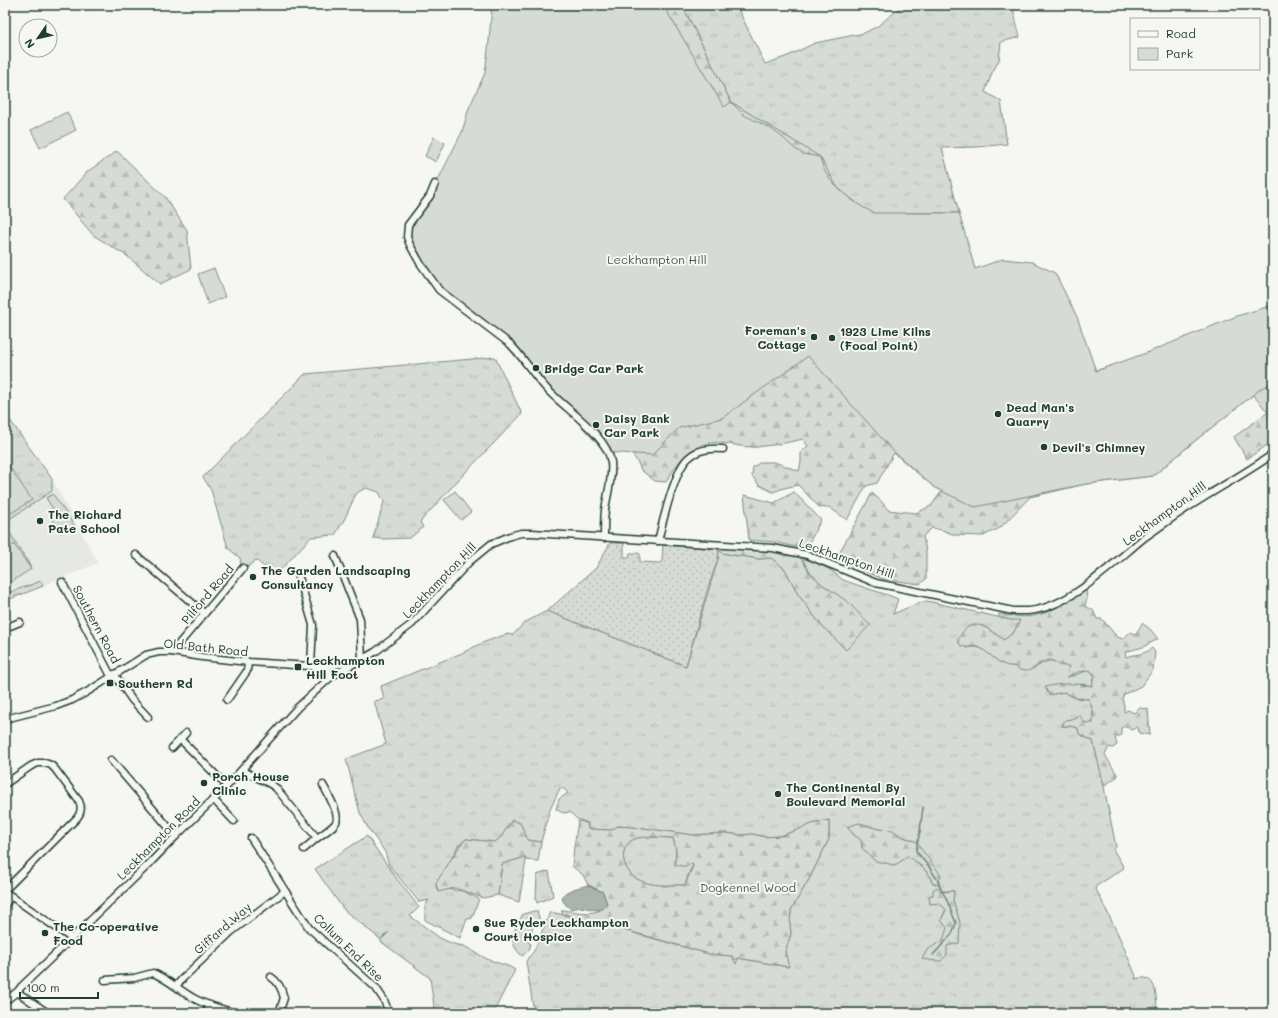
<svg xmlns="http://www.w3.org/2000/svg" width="1278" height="1018" viewBox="0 0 1278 1018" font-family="Mali,sans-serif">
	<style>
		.built { fill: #e6e8e4 }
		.grass { fill: url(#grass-tufts); stroke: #7a8c85; fill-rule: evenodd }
		.forest { fill: url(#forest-firs); stroke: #7a8c85; fill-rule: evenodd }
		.park { fill: #d6dbd6; stroke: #7a8c85 }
		.garden { fill: url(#garden-dots); stroke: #7a8c85 }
		.water { fill: #aab3ae; stroke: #72847d }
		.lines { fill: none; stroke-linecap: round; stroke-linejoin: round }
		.stream { stroke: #72847d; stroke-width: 1.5 }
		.minor-casing { stroke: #1f3d34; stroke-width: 9 }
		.minor { stroke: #f6f6f2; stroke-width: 6 }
		.poi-dot { fill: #1f3d34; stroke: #f6f6f2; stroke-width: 1.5 }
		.labels { text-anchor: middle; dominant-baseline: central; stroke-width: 4; stroke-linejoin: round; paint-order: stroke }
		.park-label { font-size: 12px; fill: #445d54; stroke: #f6f6f2 }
		.poi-label { font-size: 12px; font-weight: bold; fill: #1f3d34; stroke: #f6f6f2; text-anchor: start }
		.street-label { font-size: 12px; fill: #1f3d34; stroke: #f6f6f2 }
	</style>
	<defs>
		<pattern id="grass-tufts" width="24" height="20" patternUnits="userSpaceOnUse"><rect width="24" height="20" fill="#d6dbd6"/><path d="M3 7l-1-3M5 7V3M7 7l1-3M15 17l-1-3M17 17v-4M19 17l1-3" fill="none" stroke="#b7bdb8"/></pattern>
		<pattern id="forest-firs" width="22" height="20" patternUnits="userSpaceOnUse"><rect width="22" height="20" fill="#d6dbd6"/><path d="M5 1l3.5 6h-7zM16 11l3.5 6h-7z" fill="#b7bdb8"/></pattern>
		<pattern id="garden-dots" width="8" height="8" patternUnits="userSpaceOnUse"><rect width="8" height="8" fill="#d6dbd6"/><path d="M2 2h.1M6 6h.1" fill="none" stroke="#b7bdb8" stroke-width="1.8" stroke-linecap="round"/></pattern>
	</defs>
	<rect width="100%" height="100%" fill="#f6f6f2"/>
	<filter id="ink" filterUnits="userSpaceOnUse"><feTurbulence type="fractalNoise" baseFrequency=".025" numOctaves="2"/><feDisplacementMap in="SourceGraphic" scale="8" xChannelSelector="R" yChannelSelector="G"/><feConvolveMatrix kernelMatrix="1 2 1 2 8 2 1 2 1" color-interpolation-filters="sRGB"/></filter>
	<g filter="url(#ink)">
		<polygon class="built" points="7,416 52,479 98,563 5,601 5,417"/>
		<g class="grass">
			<polygon points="682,5 736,5 765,64 788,56 815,43 864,33 878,26 903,5 1012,5 1020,37 1001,42 999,60 992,73 985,92 1001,101 1007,144 977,147 942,148 959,213 907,213 1092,365 862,211 864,209 837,187 817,156 731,102"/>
			<polygon points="495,357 522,414 461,477 420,522 423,527 410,538 383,539 373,538 384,502 379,492 366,488 358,492 355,496 344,520 335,535 311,537 275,576 256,560 247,568 241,565 240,558 228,548 211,490 203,477 305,374"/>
			<polygon points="7,416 52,479 52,491 5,522 5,417"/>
			<polygon points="5,525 28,562 31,569 14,545 5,551"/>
			<path d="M719,549L722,553L759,559L771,558L785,569L798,594L821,625L846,650L824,586L810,573L803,560L807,557L832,571L843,580L872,590L891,596L898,599L893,614L916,604L927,601L1011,620L1021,619L1014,632L1004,640L982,625L966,648C985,644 986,654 1000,662C1008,667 1025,667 1035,668C1056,654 1050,665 1070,666L1068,677L1090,670L1094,675L1092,686L1082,684L1049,695L1064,692L1076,698L1089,699L1093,711V723H1085L1079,716L1072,719L1065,720L1062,726H1070L1078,728L1079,734L1093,741L1101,772L1116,847L1113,849L1124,868L1095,887L1118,934L1136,976L1135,979C1158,972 1156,997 1157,1013H534L526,961L534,951L550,912L602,923L616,928L709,954L732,956L736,964L738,958L788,967L785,952L791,934L790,924L791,910L808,881L829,839V820L812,824L781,836L765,837L752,834L742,835L725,833L693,835L643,828L618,826L611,830L588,829V823L577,819L570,812L563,813L556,809L559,799L568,793L564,789L560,788L549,812L541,842L528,840L520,823L512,820L501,837L495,842L466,839L458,846L436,888L463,891L479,899L472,918L470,919L467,918L460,938L425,920V906L429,900L419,902L393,870L389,865L385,852L368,828L360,813L346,759L386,744L374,701L384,699L381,686L462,653L482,643L507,634L513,635L524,623L547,611L686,666L718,559ZM859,823L878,829L892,830L903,837L915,841L924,854L939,885L932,883C929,871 917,862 907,856L900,862L853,834ZM943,891H954L953,900L960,923L941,920L946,909L934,895Z"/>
			<polygon points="41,581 43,586 5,601 5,594"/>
			<polygon points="367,836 397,879 419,907 410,916 440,938 453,944 464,946 487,959 510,967 515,970 493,1013 435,1013 430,978 380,941 389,932 380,939 344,910 315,869"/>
			<path d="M652,837L673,838L676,849L675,864L692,863L693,866L690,870L685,885C668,885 652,888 637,879C621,870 617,844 637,838C641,837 648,837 652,837Z"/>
			<polygon points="525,857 526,860 519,902 498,895 502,864"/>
			<polygon points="549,871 553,896 537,903 536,900 537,875"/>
			<path d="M534,911H537L540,921L534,924L528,942L531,944L529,950L522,956C506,941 514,930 523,914Z"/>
		</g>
		<g class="forest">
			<path d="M663,5H682L731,102L820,157L837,187L835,195L1094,371L1108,367L1273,330V441L1247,459L1234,437L1268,412L1253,395L1196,440L1153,476L1086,484L1030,497L1000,528L983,536L955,535L942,530L932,528L923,536L926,551V579L920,584L883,579L836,559L872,493L881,501L888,510L916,513L931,506L942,491L935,488L894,453L877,483L866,486L847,520L829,507L820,508L798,485L784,488L773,492L759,485L752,476L753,467L761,462H774L799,471L801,462V452L808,446L803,439C790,442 777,445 764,446C760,446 756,448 752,447C742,447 732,444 721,443C694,440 678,460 666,482L655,481L641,470L637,461L630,452L677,30Z"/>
			<polygon points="117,151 165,197 187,230 191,269 160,284 127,256 93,235 63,199 87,172"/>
			<polygon points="794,492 821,520 806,549 774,542 749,540 744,495 774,503"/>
			<polygon points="719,546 797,552 810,573 823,585 848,602 870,625 846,650 821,625 798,594 785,569 771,558 759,559 722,553 719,549"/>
			<path d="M1086,590L1087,598L1085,606L1093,610L1097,619H1102L1117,637L1123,639L1130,632L1136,635L1142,623L1150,629L1158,639L1143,647L1125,652L1126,657C1137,653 1143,656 1152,648L1155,652L1153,670L1141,686L1124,694L1122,699L1124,705V712L1128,710L1134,713L1139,708L1148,709L1150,735L1139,733L1138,727L1131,730L1125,726L1121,728V735L1115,738L1117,745L1113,748L1109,747L1105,755L1118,776L1104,786L1093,741L1079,734L1078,728L1070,726H1062L1065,720L1072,719L1079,715L1085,723H1093V711L1089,699L1076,698L1064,692L1049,695L1045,687C1061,683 1075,683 1092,686L1094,675L1090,670L1078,672L1067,677L1069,666C1066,666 1063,666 1060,665C1056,664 1053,659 1048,660C1035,663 1030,679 1014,666C1000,668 990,652 978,647C973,645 970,648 966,647C964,647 962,646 960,645L958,640C971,613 987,628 1004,640L1014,632L1020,620H1011L999,617V614C1010,615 1022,618 1033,616C1052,613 1070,599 1086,590Z"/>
			<polygon points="512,820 520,823 528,840 541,842 538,861 526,860 525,857 502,864 498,895 483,898 455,888 438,892 436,883 459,847 466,839 495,842 501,837"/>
			<path d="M829,820V839L808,881L791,910L790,924L791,934L785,952L789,967L738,958L735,960L732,956L709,954L643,935L562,914V910C575,911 598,918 607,904L603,892L588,885L583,875L572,866L574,847L578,821L587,823L588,829L611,830L618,826L643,828L693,835L725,833L742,835L752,834L765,837L781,836L812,824ZM652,837L673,838L676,849L675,864L686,867L692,863L693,866L685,885C668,885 652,887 637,879C621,870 617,844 637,838C641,837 648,837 652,837Z"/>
			<path d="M859,823L878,829L892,830L903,837L915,841L941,875L939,880V885L932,883C930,871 917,862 907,856L900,862L894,865L875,861L862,848L861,840L853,834L847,827Z"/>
			<polygon points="937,887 941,892 954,891 953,900 960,923 959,943 947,946 947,955 941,961 936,961 922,959 927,950 943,940 947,928 941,920 946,910 940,903 930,904 929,896 933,895 933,890"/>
		</g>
		<g class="park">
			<path d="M492,5H663L724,107L731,102L744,115L770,128L782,137L794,148L803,154L820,157C822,166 826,176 833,183C841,193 862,208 874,213H959L975,269L1003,259L1032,262L1055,273L1077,317L1096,371L1149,352L1237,316L1273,305V384L1263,387L1196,440L1153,476L1086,484L975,507L935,488L894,452L808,356L722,418L679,428L652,455L605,452L538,379L519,353L439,290L420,263L407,231L430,196L462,132L469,108L485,73L489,41Z"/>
			<polygon points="67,112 76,130 40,148 31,130"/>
			<polygon points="434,137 445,143 436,162 425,156"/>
			<polygon points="214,268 225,297 208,304 198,274"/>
			<polygon points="5,460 32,500 5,517"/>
			<polygon points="455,491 471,512 461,520 444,500"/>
			<polygon points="53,494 74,525 61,533 51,517 56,514 46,498"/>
			<polygon points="14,544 31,569 8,584 5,579 5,551"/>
		</g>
		<polygon class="garden" points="610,543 624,543 624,557 629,557 630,553 638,553 640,554 640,562 660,563 662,561 663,545 719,549 718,559 707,591 686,666 547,611 596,568"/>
		<path class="water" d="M588,885L603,892L607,904L604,908L597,910L581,907L571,909C549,893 574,889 588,885Z"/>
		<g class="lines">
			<polyline class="stream" points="923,807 920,831 916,851 929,867 937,879 940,887 946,898 956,923 952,934 933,955"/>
			<defs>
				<g id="minor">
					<path d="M435,184L430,196L408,225L407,237L410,245L420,263L439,290L510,344C523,357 532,373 545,387C562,407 607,434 611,462C613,477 607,495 605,510C604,519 604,529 604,538"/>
					<path d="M658,541C662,524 666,509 671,493C681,464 687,446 723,449"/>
					<polyline points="136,555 204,613"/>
					<polyline points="335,556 360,619 362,659"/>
					<polyline points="298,574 313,625 311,666"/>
					<polyline points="62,582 111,676"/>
					<polyline points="5,628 20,622"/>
					<polyline points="172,652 243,568"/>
					<polyline points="324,667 346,663 354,663"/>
					<polyline points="114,674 132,700 148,717"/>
					<polyline points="227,700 247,671 248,662"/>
					<polyline points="5,719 56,706 72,700 87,692 146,655 159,652 172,652 202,657 248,662 324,667 328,670 332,676"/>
					<polyline points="180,739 227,786"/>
					<polyline points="172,748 186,733"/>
					<polyline points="111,760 176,836"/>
					<path d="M242,770C253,777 266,780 276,788L317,838L304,849"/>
					<path d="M5,784L31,766L38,763H45L51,765L55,769L79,801C82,807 81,813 77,818L5,890"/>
					<polyline points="213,799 234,821"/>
					<polyline points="251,838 309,928 376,988 384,1000 389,1013"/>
					<path d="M317,838C323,834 330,829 335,824C342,816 327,793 323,785"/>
					<polyline points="5,892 71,938"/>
					<polyline points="5,905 11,896"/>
					<path d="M271,977C279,982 282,989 284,998L279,1013"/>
					<path d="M105,980L134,978L153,973C168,979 180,991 195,999C208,1006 222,1009 236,1013"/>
					<polyline points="176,986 183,978 231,932 285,891"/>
					<polyline points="17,992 48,1013"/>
					<path d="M5,1001L17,992L21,987L148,865L176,836L227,786L298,707L332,676L375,652L412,624L469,562L491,544L510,536L521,533H532L773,548L807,555L876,583L1013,611C1018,611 1023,611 1028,611C1070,608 1114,562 1145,537C1155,530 1165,523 1175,516C1207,494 1242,476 1273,454"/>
					<polyline points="206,1013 210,1005"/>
				</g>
			</defs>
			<use href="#minor" class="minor-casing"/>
			<use href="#minor" class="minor"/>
		</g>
	</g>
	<g class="poi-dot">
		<circle cx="814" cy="337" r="4"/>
		<circle cx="832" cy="338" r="4"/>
		<circle cx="536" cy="368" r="4"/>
		<circle cx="998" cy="414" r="4"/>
		<circle cx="596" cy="425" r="4"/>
		<circle cx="1044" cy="447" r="4"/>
		<circle cx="40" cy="521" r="4"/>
		<circle cx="253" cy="577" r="4"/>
		<rect x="294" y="663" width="8" height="8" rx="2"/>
		<rect x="106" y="679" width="8" height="8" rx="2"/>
		<circle cx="204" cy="783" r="4"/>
		<circle cx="778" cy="794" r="4"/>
		<circle cx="476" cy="929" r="4"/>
		<circle cx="45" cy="933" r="4"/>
	</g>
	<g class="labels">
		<g class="park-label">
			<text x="657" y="259">Leckhampton Hill</text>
			<text x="748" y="887">Dogkennel Wood</text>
		</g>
		<g class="poi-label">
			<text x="806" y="330" text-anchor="end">Foreman's<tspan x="806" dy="14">Cottage</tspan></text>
			<text x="840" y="331">1923 Lime Kilns<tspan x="840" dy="14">(Focal Point)</tspan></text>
			<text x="544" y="368">Bridge Car Park</text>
			<text x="1006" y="407">Dead Man's<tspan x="1006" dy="14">Quarry</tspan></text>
			<text x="604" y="418">Daisy Bank<tspan x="604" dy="14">Car Park</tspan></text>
			<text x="1052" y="447">Devil's Chimney</text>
			<text x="48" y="514">The Richard<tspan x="48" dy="14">Pate School</tspan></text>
			<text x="261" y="570">The Garden Landscaping<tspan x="261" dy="14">Consultancy</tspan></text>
			<text x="306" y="660">Leckhampton<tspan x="306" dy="14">Hill Foot</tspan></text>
			<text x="118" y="683">Southern Rd</text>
			<text x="212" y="776">Porch House<tspan x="212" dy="14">Clinic</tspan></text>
			<text x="786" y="787">The Continental By<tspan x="786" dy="14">Boulevard Memorial</tspan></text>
			<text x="484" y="922">Sue Ryder Leckhampton<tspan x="484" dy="14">Court Hospice</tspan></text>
			<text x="53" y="926">The Co-operative<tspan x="53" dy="14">Food</tspan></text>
		</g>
		<g class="street-label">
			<text transform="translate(1164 513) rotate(-36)">Leckhampton Hill</text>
			<text transform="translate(847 558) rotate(19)">Leckhampton Hill</text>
			<text transform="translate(439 580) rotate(-46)">Leckhampton Hill</text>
			<text transform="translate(207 594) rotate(-50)">Pilford Road</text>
			<text transform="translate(97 624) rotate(62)">Southern Road</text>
			<text transform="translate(206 647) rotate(6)">Old Bath Road</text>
			<text transform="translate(158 838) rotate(-45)">Leckhampton Road</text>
			<text transform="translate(222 928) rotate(-41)">Giffard Way</text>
			<text transform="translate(349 947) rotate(44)">Collum End Rise</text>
		</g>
	</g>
	<rect width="1278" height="1018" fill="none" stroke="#f6f6f2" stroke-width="20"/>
	<rect x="10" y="10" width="1258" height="998" fill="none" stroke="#1f3d34" stroke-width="1.5" filter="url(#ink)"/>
	<rect x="1130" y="18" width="130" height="52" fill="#f6f6f2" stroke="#a0aca6"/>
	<rect x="1138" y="31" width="20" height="6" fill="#f6f6f2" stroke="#a0aca6"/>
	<text x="1166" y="38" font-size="12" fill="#1f3d34">Road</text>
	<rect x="1138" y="48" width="20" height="12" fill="#d6dbd6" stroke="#a0aca6"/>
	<text x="1166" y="58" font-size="12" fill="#1f3d34">Park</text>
	<g transform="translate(38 38) rotate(236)"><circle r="19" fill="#f6f6f2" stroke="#a0aca6"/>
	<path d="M0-3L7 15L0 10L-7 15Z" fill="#1f3d34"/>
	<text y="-6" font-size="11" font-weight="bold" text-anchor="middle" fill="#1f3d34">N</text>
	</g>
	<path d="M20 992v6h78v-6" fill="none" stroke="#1f3d34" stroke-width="2"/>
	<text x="26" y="992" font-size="12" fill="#1f3d34" stroke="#f6f6f2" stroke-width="3" paint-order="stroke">100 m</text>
</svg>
